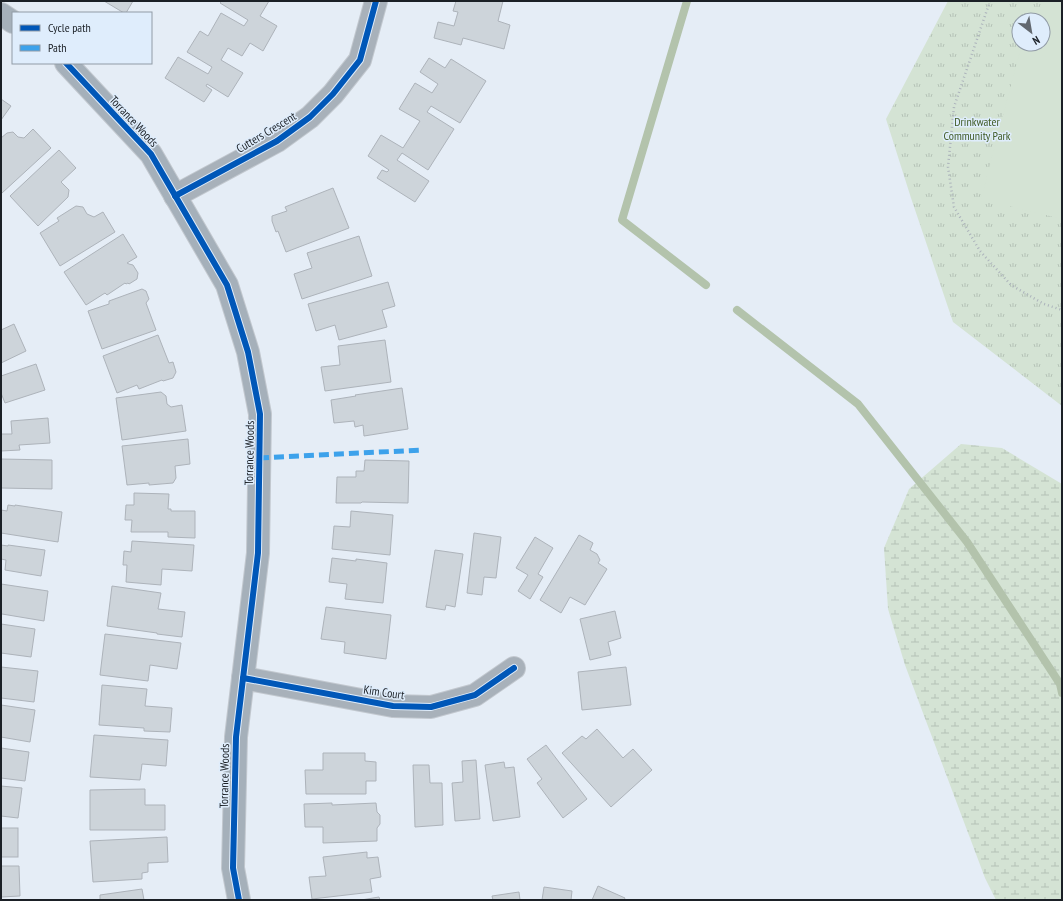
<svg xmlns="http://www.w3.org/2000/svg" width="1063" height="901" viewBox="0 0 1063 901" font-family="'PT Sans Narrow',sans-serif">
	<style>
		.wetland { fill: url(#wetland-marsh) }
		.park { fill: url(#park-tufts); fill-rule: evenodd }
		.pitch { fill: #d4e3d4 }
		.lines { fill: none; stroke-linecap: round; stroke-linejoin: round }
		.stream { stroke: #b3c3ac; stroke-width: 8 }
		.building { fill: #cdd4da; stroke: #adb3ba }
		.street-casing { stroke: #c2c8cf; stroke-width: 24 }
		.secondary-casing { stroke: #c2c8cf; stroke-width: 24 }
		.path { stroke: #acb3bb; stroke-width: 2.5; stroke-dasharray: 1 3; stroke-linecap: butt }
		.street { stroke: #a8b1ba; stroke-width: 22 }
		.secondary { stroke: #a5b0ba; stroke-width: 22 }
		.quiet { stroke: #3da2eb; stroke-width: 5; stroke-dasharray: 10 5; stroke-linecap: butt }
		.cycleway-casing { stroke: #dfedfc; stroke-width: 8 }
		.cycleway { stroke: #0057b8; stroke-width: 6 }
		.labels { text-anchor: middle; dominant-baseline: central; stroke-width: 3; stroke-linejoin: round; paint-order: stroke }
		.street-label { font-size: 12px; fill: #1b2026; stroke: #dfedfc }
		.park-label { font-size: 12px; fill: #425d28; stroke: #dfedfc }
	</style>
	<defs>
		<pattern id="wetland-marsh" width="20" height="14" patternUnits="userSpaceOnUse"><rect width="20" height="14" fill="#d4e3d4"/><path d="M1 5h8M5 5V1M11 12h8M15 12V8" fill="none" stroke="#b5c2b6"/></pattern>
		<pattern id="park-tufts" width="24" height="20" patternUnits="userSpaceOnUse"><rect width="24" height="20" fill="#d4e3d4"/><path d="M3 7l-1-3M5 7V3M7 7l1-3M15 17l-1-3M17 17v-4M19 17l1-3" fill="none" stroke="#b5c2b6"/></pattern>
	</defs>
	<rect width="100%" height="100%" fill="#e5edf6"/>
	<polygon class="wetland" points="961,444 1002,448 1062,484 1062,900 996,900 985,878 905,665 888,609 884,548 909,489"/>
	<path class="park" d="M948,1H1062V406L953,322L911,198L886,119ZM1019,20H1043V44H1019Z"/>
	<polygon class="pitch" points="1052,1 1062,1 1062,219 981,199 1020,51 1024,44 1043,44 1043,20 1040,20"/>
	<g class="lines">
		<g class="stream">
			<polyline points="687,1 622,220 706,285"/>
			<polyline points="737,310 858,404 967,542 1060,684 1062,693"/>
		</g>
	</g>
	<g class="building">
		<polygon points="104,1 133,1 126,13 124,13"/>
		<polygon points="222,1 269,1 260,16 277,26 263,51 250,43 242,56 228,48 221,60 243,73 228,97 207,84 206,86 212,90 204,102 165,78 178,57 208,74 212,67 187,52 200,31 208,36 221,13 244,26 248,20 220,3"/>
		<polygon points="456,1 503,1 498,21 510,25 504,49 463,38 461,45 434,38 438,22 454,26 458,12 453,11"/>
		<polygon points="429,58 445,68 451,59 486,81 460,123 431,106 427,112 454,129 428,170 402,153 397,160 429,181 415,202 377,178 382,170 387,172 389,170 368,156 381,135 403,148 420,121 399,109 415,83 432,93 438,84 420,72"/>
		<polygon points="1,99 11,106 1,120"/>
		<polygon points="33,129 51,148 2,193 1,191 1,138 7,133 13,132 18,137 24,138"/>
		<polygon points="59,150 76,168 61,182 69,190 68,197 38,226 10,196"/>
		<polygon points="333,188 349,228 286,252 278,231 276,232 272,221 272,216 287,211 285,207"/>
		<polygon points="76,206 83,207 87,214 94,217 103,212 115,232 60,266 40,233 59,221 57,218"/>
		<polygon points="123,234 137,257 127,263 129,264 133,265 138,273 137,279 129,284 128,283 126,284 125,283 107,295 105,293 86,305 64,272"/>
		<polygon points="359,236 372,276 302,299 294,274 312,268 307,253"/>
		<polygon points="388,282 395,306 382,310 387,327 339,340 335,325 316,331 308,304"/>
		<polygon points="142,289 146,291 149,299 146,303 156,330 102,349 88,311 109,304 109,301"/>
		<polygon points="14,324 26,351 1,363 1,330"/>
		<polygon points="158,335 169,363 173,362 176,372 173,378 163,381 162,380 139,389 137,385 117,393 103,356"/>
		<polygon points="385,340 391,382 325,391 321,367 340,365 338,346"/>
		<polygon points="36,364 45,390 5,403 1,393 1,376"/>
		<polygon points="402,388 408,429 364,436 363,425 355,427 354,421 334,423 331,400 356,396 355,395"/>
		<polygon points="161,392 166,396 167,404 171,407 182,405 186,431 122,440 116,398"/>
		<polygon points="48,418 50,443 19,445 20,450 1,451 1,434 12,434 11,421"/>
		<polygon points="188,439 190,464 175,466 176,478 173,483 149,485 149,483 127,485 122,446"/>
		<polygon points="1,459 52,460 52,489 1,488"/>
		<polygon points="365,460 409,461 408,503 362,502 361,503 336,503 337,477 356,477 356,471 364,471"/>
		<polygon points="134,493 169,494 168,509 171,509 171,511 195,511 195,538 168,537 168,532 131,532 132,520 125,520 126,505 134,505"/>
		<polygon points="8,505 15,506 15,505 62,512 58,542 1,533 1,510 7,511"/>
		<polygon points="351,511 393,515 390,555 332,549 334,526 350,527"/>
		<polygon points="474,533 501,537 496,578 484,577 482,595 467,593"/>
		<polygon points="579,535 593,543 590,550 597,554 600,560 598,563 607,569 585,605 570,597 561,613 540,600"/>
		<polygon points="535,537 553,548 538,574 543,577 530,599 518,591 528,575 516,568"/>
		<polygon points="132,541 194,545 192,571 162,569 161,585 126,582 127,565 123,565 124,551 131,552"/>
		<polygon points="1,545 8,546 8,545 45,550 41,576 5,570 6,560 1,559"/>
		<polygon points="435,550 463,554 455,607 446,605 445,610 426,607"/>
		<polygon points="332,558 356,561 356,559 387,563 383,603 345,599 347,584 329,582"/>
		<polygon points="1,584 48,591 44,621 2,614 1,615"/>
		<polygon points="112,586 161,593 158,609 185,612 182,637 157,634 157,633 107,626"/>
		<polygon points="326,607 391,615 386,659 344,653 345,642 321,639"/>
		<polygon points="615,611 621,638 608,642 611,655 590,660 580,619"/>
		<polygon points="1,624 35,629 31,657 1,653"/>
		<polygon points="105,634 181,643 177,669 150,665 148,681 100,675"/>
		<polygon points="1,667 38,671 34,702 1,698"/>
		<polygon points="626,667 631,705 582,710 578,672"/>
		<polygon points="102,685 147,689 145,706 172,708 170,732 144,731 144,728 99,725"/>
		<polygon points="1,705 35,710 30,742 1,737"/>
		<polygon points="597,729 623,758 633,749 652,770 611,807 562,753 582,736 586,739"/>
		<polygon points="94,735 168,740 166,766 142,764 140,780 90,777"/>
		<polygon points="546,745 587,799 563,818 537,783 542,779 527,759"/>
		<polygon points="1,748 29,752 25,781 1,778"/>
		<polygon points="323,753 365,753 365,761 376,762 376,781 366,781 366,794 306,794 305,770 323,770"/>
		<polygon points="476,760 480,819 455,821 452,783 463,782 462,761"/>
		<polygon points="504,762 505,768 514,767 520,817 493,821 485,765"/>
		<polygon points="413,765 429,765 430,783 442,783 443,825 415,827"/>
		<polygon points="1,786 22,788 18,818 1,816"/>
		<polygon points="145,789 145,805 165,805 165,830 90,830 90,790"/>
		<polygon points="332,803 332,805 376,803 377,812 380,815 380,824 377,828 377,841 323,843 323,827 305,827 304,804"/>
		<rect x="1" y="828" width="17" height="29"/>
		<polygon points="167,837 168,862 148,863 148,872 142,873 142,879 93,882 90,841"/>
		<polygon points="367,852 367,858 378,857 381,877 370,879 372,892 312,899 309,877 326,876 323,857"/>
		<polygon points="1,866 19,866 20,896 1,897"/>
		<polygon points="598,886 625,898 624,900 592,900"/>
		<polygon points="544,887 572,891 571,900 542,900"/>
		<polygon points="142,889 144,900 100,900 100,895"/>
		<polygon points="519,892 520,900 493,900 492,896"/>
		<polygon points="379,897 380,900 361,900"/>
	</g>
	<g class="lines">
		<defs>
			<g id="street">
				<polyline points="175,196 277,141 310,117 333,94 360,60 376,1"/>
				<polyline points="243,678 393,706 431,707 475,695 514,668"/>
			</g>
			<g id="secondary">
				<polyline points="1,14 13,22"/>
				<polyline points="66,63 151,154 227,285 248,352 260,414 258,553 236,737 233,868 239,900"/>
			</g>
		</defs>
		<use href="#street" class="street-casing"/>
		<use href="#secondary" class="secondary-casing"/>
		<polyline class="path" points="990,1 954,107 948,167 954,207 980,251 1011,285 1044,304 1062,310"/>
		<use href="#street" class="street"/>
		<use href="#secondary" class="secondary"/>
		<polyline class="quiet" points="259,458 422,450"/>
		<defs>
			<g id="cycleway">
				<polyline points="66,63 151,154 227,285 248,352 260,414 258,553 236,737 233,868 239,900"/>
				<polyline points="175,196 277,141 310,117 333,94 360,60 376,1"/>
				<polyline points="243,678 393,706 431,707 475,695 514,668"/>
			</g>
		</defs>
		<use href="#cycleway" class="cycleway-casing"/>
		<use href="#cycleway" class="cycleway"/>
	</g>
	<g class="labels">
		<g class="street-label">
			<text transform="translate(134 121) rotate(47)">Torrance Woods</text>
			<text transform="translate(266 132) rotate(-31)">Cutters Crescent</text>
			<text transform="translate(249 453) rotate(-89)">Torrance Woods</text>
			<text transform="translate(384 692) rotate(8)">Kim Court</text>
			<text transform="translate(224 776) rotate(-89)">Torrance Woods</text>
		</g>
		<g class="park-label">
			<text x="977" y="121">Drinkwater<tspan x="977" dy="14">Community Park</tspan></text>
		</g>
	</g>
	<rect width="1063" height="901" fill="none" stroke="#1b2026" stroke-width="4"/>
	<rect x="12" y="12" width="140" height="52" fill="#dfedfc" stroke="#919ba6"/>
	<rect x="20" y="25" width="20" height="6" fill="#0057b8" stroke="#919ba6"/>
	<text x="48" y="32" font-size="12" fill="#1b2026">Cycle path</text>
	<rect x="20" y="45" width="20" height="6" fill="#3da2eb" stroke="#919ba6"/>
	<text x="48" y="52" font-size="12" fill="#1b2026">Path</text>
	<g transform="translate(1031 32) rotate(149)"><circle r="19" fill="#dfedfc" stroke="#919ba6"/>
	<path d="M0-3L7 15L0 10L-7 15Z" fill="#62686f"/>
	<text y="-6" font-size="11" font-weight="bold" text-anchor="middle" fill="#1b2026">N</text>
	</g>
</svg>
